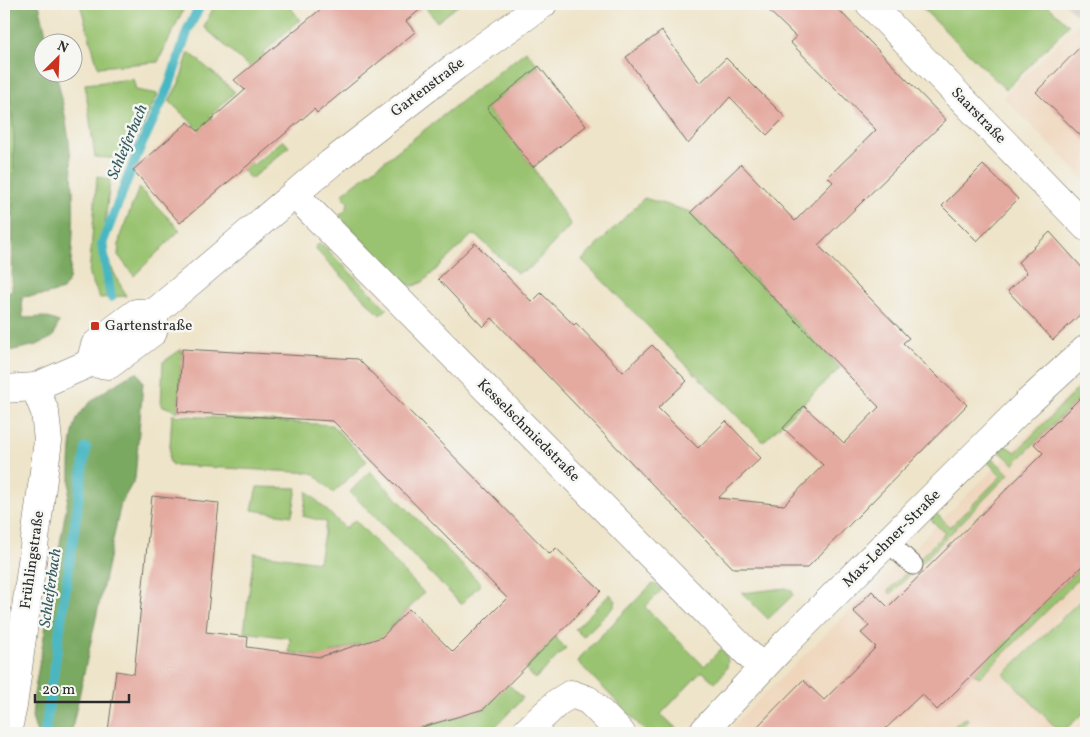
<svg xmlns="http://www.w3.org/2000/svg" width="1090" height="737" viewBox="0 0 1090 737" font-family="Vollkorn,serif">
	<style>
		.built { fill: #efd6bb }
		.industrial { fill: #cdc2b9 }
		.green { fill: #99c36f; stroke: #62774d }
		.forest { fill: #7aa962; stroke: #526a46 }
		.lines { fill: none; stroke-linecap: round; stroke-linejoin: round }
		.stream { stroke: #49b7c2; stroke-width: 10 }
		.building { fill: #e4a99f }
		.lane-casing { stroke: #6f6c62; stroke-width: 21 }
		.street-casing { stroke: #6f6c62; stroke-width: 29 }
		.secondary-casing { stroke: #6f6c62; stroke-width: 29 }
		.lane { stroke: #fff; stroke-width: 19 }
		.street { stroke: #fff; stroke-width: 28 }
		.secondary { stroke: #fff; stroke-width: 28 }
		.poi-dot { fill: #c8321e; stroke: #f6f6f2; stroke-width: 2 }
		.labels { text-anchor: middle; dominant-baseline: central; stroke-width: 5; stroke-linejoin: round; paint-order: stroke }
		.street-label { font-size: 15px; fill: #2b2b2b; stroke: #f6f6f2 }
		.poi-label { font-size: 15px; fill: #2b2b2b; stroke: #f6f6f2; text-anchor: start }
		.water-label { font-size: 16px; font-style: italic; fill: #365c60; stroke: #f6f6f2 }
	</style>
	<rect width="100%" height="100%" fill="#f6f6f2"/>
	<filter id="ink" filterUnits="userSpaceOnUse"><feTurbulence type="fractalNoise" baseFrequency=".02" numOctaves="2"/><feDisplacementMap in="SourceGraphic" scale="10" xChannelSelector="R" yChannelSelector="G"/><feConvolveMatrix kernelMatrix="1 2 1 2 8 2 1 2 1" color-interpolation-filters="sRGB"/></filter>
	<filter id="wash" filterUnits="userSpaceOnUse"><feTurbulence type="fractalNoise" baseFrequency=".0096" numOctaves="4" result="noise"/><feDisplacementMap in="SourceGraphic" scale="20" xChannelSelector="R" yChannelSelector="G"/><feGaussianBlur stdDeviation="1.12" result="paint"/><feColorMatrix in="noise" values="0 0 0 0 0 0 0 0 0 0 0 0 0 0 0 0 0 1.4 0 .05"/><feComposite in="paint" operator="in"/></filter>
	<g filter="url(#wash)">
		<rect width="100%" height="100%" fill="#eee4c9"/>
		<g class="built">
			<polygon points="1086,16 1086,181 1003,97"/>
			<polygon points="1086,378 1086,711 1063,733 725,733"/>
		</g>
		<polygon class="industrial" points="1065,4 1086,4 1086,16 1082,20"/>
		<g class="green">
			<polygon points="80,4 186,4 158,62 98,67"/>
			<polygon points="215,4 288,4 300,20 263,53 285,81 275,90 204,27"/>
			<polygon points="423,4 460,4 437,22"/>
			<polygon points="918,4 1046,4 1069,25 1006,90"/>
			<polygon points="526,51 539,66 487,108 533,167 571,225 530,268 517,273 477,236 472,235 423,282 413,286 404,283 339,216 346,210 348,203 342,194"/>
			<polygon points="189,52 235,92 210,116 253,165 283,140 289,147 251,179 169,101 179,83"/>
			<polygon points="4,71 8,73 14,137 14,216 4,218"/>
			<polygon points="133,79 136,90 158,94 126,159 95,157 85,84"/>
			<polygon points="97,176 110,180 105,224 108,261 126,296 100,298 89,275"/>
			<polygon points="139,188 180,230 134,276 118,255 120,236"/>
			<polygon points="644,198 691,212 840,368 763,442 582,260"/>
			<polygon points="319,244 324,246 387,309 380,315 318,252 315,247"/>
			<polygon points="182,349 178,412 161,405 163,362"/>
			<polygon points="1086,380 1086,391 1014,464 999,451 1004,445 1016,452"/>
			<polygon points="172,415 332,425 367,461 333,493 313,473 172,465 169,460"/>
			<polygon points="991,457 1009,474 891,594 888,591 945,533 929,518 935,512 950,527 1001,476 987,461"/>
			<polygon points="370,471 481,584 461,604 350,492"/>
			<polygon points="257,487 297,488 292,516 252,510"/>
			<polygon points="307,491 345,528 355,520 424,593 388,630 399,641 364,658 359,644 331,653 317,672 319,657 289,652 290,638 244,632 254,553 319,562 326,522 303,516"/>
			<polygon points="1086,562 1086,572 980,677 973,674"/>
			<path d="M655,584L662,590L645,607L704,666L721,649C735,663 725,671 715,683L702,671L661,714L679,731L676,733H647L578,662L582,655L651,585Z"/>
			<polygon points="786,588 792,591 793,595 768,619 742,593"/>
			<polygon points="610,594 616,601 614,607 583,637 575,629"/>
			<polygon points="1086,595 1086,711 1061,733 1004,674"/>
			<polygon points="555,637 566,648 535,679 525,668"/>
			<polygon points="508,684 523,698 497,725 482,733 402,733 484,709"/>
			<polygon points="967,718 968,721 956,733 947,733 961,720"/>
		</g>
		<g class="forest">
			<path d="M12,4H39L48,42H42V72L56,73C73,141 78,210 69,280L63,290L44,295L22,297L23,318L45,317L59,322L53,337L37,345L4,352V292L12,291L14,137L8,73L4,61V6Z"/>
			<path d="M133,373H138L143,383L135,479L121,503L71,733H37L32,718L34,694L70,486C70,467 69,430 80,414C92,396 116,385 133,373Z"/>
		</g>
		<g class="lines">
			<g class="stream">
				<polyline points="111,297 102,244 138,152 169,86 188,29 201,4"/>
				<polyline points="45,732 86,448"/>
			</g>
		</g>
		<g id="blocks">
			<g class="building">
				<polygon points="327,4 427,4 406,21 415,32 317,113 314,109 180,223 133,170 188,122 198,131 245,90 234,80"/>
				<polygon points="762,4 833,4 946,120 818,245 909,338 903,343 967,405 807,568 733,568 492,318 483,327 438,279 475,243 532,302 541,293 574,325 576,323 623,372 652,345 687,381 658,408 698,448 726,421 761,458 718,498 784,505 823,465 783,428 804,406 844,443 879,407 691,212 741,164 795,221 833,182 828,177 876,130 790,42 796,37"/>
				<polygon points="662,31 700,83 726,58 785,117 767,135 730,97 688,144 626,57"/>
				<polygon points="1086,41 1086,141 1036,92"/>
				<polygon points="539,66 586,126 533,167 487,108"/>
				<polygon points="983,165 1018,199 977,241 942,206"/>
				<polygon points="1050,232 1086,272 1086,309 1053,340 1008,291 1027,273 1018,262"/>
				<polygon points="182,349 358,359 550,554 556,548 601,591 484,709 402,733 126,733 108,731 116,671 134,674 152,496 219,503 206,632 248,637 247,647 320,657 382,637 409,609 453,652 507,598 333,421 178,412"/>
				<polygon points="1086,392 1086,562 937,710 922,694 881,733 751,733 803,680 824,700 876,647 861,633 869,626 853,611 872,591 888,607 1043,453 1034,444"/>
			</g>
		</g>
	</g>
	<g filter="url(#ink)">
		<use href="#blocks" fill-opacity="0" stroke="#6f6c62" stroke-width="1"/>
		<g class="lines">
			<defs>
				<polyline id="lane" points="888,542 913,565"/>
				<g id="street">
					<polyline points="294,194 762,668"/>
					<polyline points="90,363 95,345 116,328 136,313 155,312 331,163 456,66 543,4"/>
					<polyline points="4,389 35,387 90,363 109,365 153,332 155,312"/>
					<polyline points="7,733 13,706 48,441 45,412 35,387"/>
					<polyline points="525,733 558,702 571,694 588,700 621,733"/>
					<polyline points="702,733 785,644 1024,406 1086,349"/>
				</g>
				<polyline id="secondary" points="870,4 1086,227"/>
			</defs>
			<use href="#lane" class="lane-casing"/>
			<use href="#street" class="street-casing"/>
			<use href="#secondary" class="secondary-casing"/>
			<use href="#lane" class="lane"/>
			<use href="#street" class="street"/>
			<use href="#secondary" class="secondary"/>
		</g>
	</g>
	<rect class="poi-dot" x="90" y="321" width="10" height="10" rx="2.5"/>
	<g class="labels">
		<g class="street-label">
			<text transform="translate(428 88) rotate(-37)">Gartenstraße</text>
			<text transform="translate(978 116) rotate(46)">Saarstraße</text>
			<text transform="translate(528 431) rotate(45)">Kesselschmiedstraße</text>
			<text transform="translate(892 539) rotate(-45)">Max-Lehner-Straße</text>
			<text transform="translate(33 560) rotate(-82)">Frühlingstraße</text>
		</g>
		<g class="poi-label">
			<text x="105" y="326">Gartenstraße</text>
		</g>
		<g class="water-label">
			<text transform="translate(128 142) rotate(-67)">Schleiferbach</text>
			<text transform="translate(51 588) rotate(-82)">Schleiferbach</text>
		</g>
	</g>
	<rect width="1090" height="737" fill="none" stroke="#f6f6f2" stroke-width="20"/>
	<g transform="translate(58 58) rotate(24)"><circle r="24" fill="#f6f6f2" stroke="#a5a5a2"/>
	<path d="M0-4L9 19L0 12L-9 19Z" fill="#c8321e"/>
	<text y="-8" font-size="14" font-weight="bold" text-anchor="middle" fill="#2b2b2b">N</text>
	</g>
	<path d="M35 694v8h94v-8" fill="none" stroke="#2b2b2b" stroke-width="2.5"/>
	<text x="42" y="694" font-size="15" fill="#2b2b2b" stroke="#f6f6f2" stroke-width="4" paint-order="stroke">20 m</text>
</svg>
